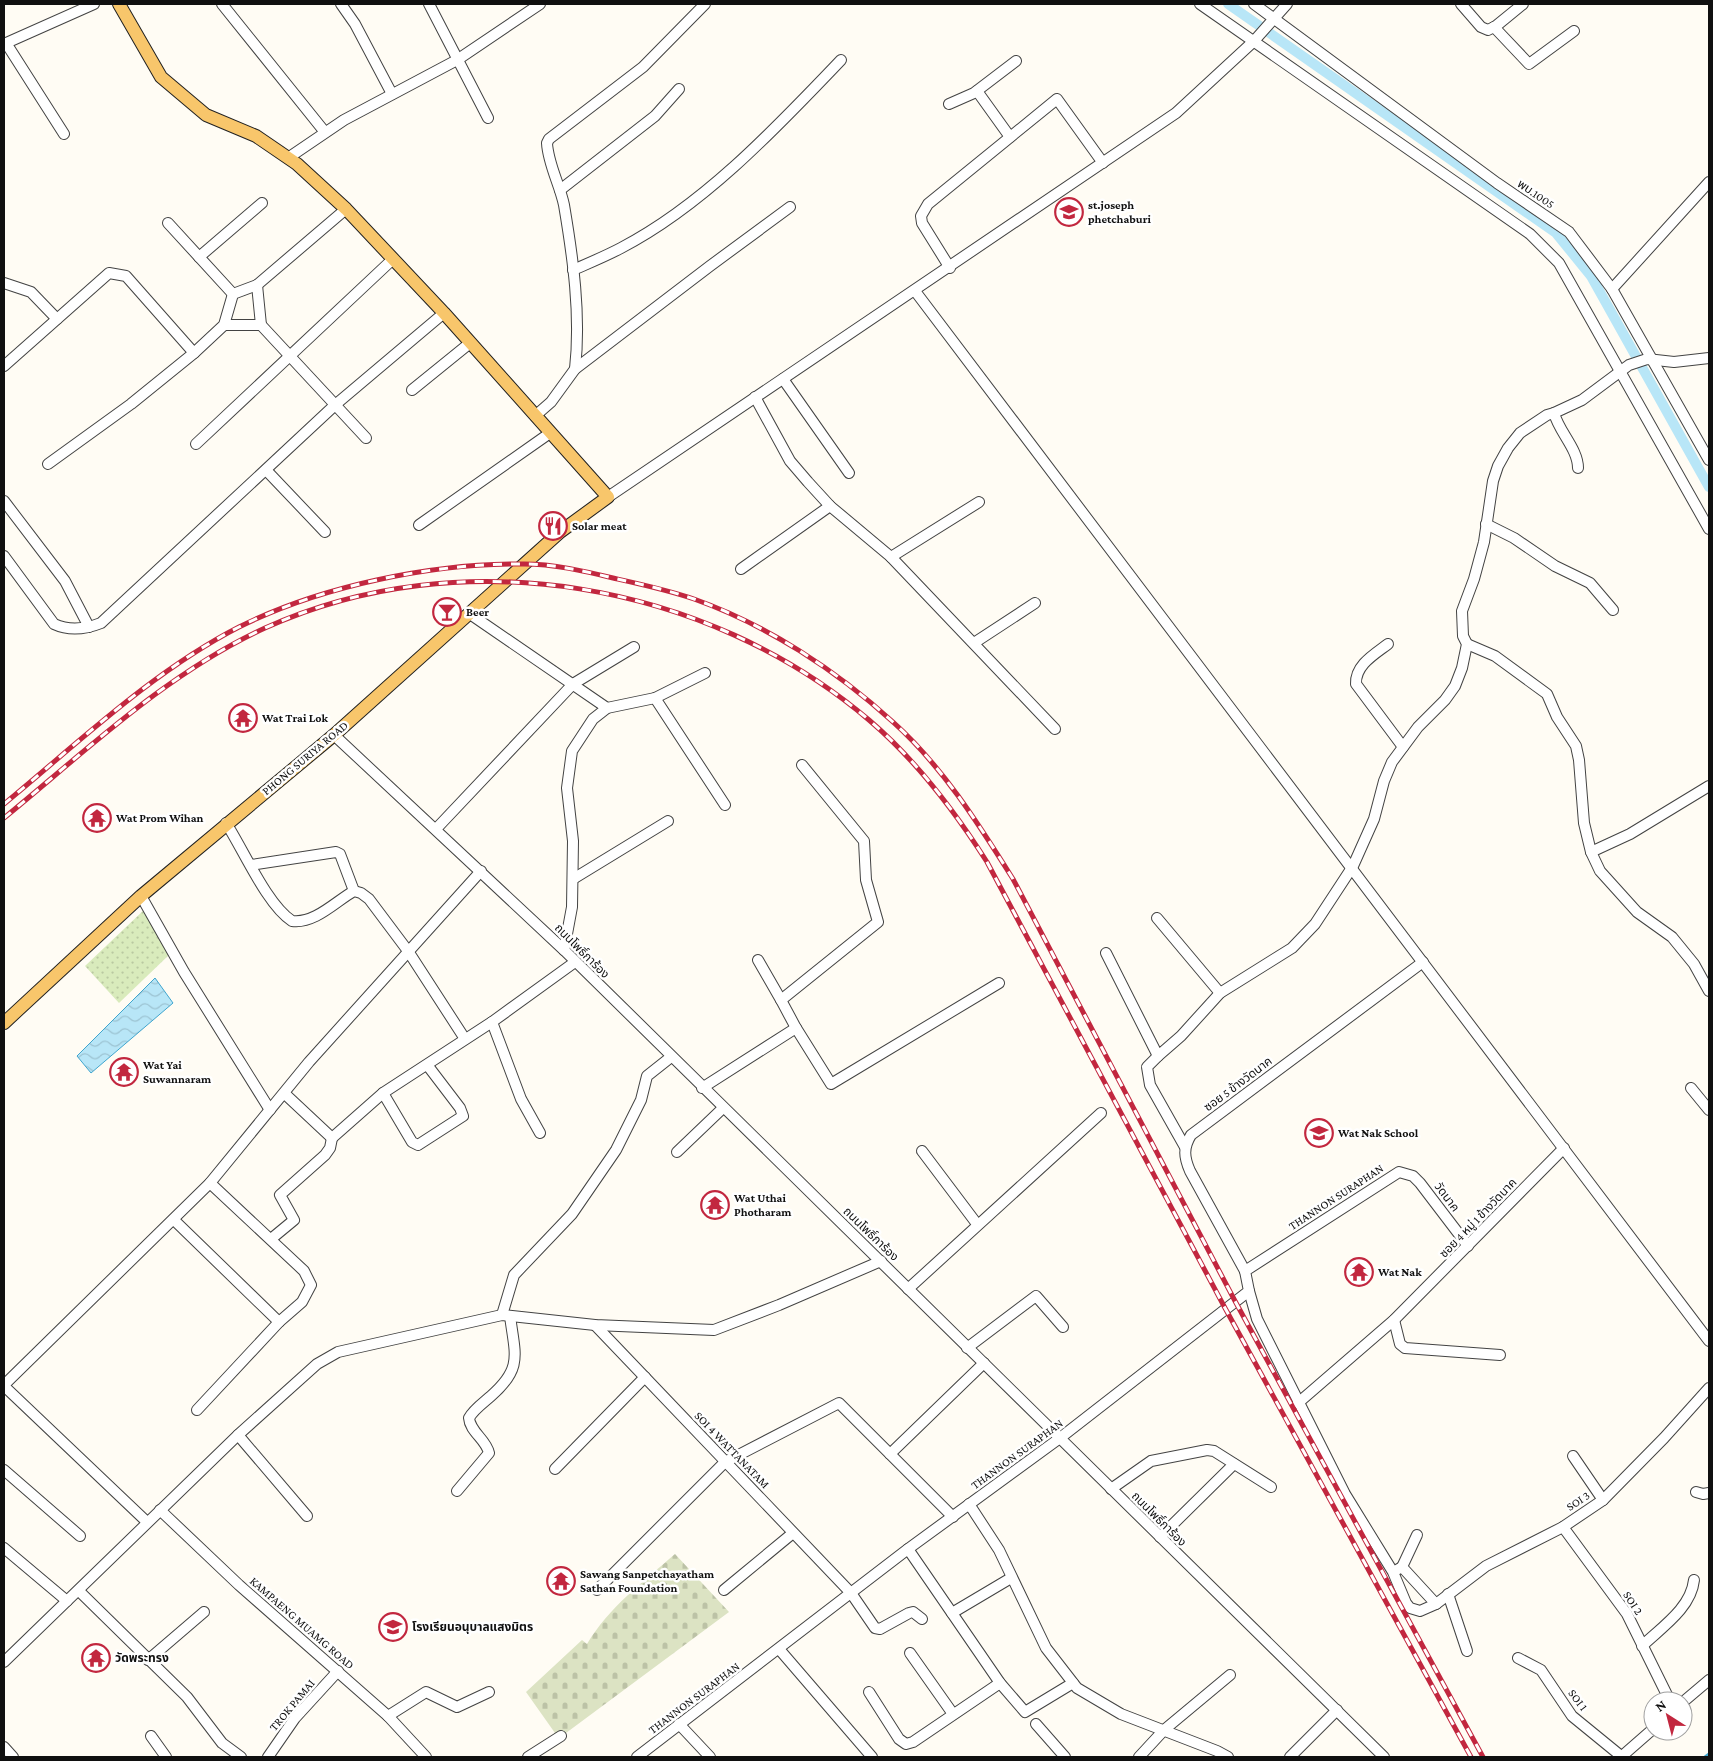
<svg xmlns="http://www.w3.org/2000/svg" width="1713" height="1761" viewBox="0 0 1713 1761" font-family="'Crimson Pro','Noto Sans Thai',serif">
	<style>
		.cemetery { fill: url(#cemetery-stones) }
		.park { fill: url(#park-dots) }
		.water { fill: url(#water-waves); stroke: #3fa5ce }
		.lines { fill: none; stroke-linecap: round; stroke-linejoin: round }
		.stream { stroke: #3fa5ce; stroke-width: 3 }
		.canal { stroke: #b8e6f7; stroke-width: 10 }
		.minor-casing { stroke: #434343; stroke-width: 12 }
		.major-casing { stroke: #212121; stroke-width: 14 }
		.minor { stroke: #fff; stroke-width: 10 }
		.major { stroke: #f8c66b; stroke-width: 12 }
		.rail-casing { stroke: #c2273f; stroke-width: 5 }
		.rail { stroke: #fff; stroke-width: 3; stroke-dasharray: 9; stroke-linecap: butt }
		.labels { text-anchor: middle; dominant-baseline: central; stroke-width: 5; stroke-linejoin: round; paint-order: stroke }
		.street-label { font-size: 12px; fill: #101010; stroke: #fff }
		.poi-label { font-size: 12px; font-weight: bold; fill: #101010; stroke: #fff; text-anchor: start }
	</style>
	<defs>
		<pattern id="cemetery-stones" width="16" height="16" patternUnits="userSpaceOnUse" patternTransform="scale(1.25)"><rect width="16" height="16" fill="#dce3c3"/><path d="M2 7V4a2 2 0 0 1 4 0v3zM10 15v-3a2 2 0 0 1 4 0v3z" fill="#bcc2a6"/></pattern>
		<pattern id="park-dots" width="8" height="8" patternUnits="userSpaceOnUse" patternTransform="scale(1.25)"><rect width="8" height="8" fill="#d9ebbc"/><path d="M2 2h.1M6 6h.1" fill="none" stroke="#b9c8a1" stroke-width="1.8" stroke-linecap="round"/></pattern>
		<pattern id="water-waves" width="16" height="10" patternUnits="userSpaceOnUse" patternTransform="scale(1.25)"><rect width="16" height="10" fill="#b8e6f7"/><path d="M0 5q4-4 8 0t8 0" fill="none" stroke="#9dc4d3"/></pattern>
	</defs>
	<rect width="100%" height="100%" fill="#fffcf4"/>
	<path class="cemetery" d="M675,1554L729,1612L566,1733H555L526,1692L582,1640L587,1644C610,1606 642,1583 675,1554Z"/>
	<polygon class="park" points="145,909 170,954 119,1003 85,966"/>
	<polygon class="water" points="155,978 173,1003 91,1073 77,1056"/>
	<g class="lines">
		<polyline class="stream" points="1705,1757 1709,1754"/>
		<polyline class="canal" points="1228,4 1556,233 1591,276 1709,487"/>
		<defs>
			<g id="minor">
				<polyline points="222,4 324,131"/>
				<polyline points="341,4 355,24 392,94"/>
				<polyline points="429,4 488,118"/>
				<polyline points="1200,4 1530,234 1559,263 1709,529"/>
				<polyline points="1254,4 1497,183 1569,232 1612,289 1709,460"/>
				<polyline points="1461,4 1481,27 1488,30 1496,26 1523,4"/>
				<polyline points="1494,27 1529,64 1574,31"/>
				<polyline points="6,43 64,134"/>
				<polyline points="4,44 94,4"/>
				<polyline points="977,91 1010,137"/>
				<polyline points="949,104 974,93 1016,61"/>
				<polyline points="288,158 344,120 457,60 540,4"/>
				<polyline points="560,190 655,116 679,89"/>
				<polyline points="168,223 233,294"/>
				<polyline points="199,257 262,203"/>
				<polyline points="950,268 922,223 921,216 928,204 1057,99 1103,163"/>
				<path d="M573,270C589,263 606,256 621,248C704,205 777,127 841,60"/>
				<polyline points="4,283 31,292 57,319"/>
				<polyline points="1612,289 1709,182"/>
				<polyline points="915,291 1709,1341"/>
				<polyline points="224,325 261,325 257,285"/>
				<polyline points="261,325 366,438"/>
				<polyline points="4,366 109,273 126,276 194,353"/>
				<path d="M575,369C581,315 573,258 564,205C560,185 548,164 547,143L549,139L643,67L705,4"/>
				<polyline points="783,379 849,473"/>
				<polyline points="412,390 470,343"/>
				<polyline points="755,397 790,461 808,482 830,506 891,557 1055,729"/>
				<polyline points="535,416 551,402 575,369 710,266 790,207"/>
				<polyline points="196,444 393,259"/>
				<polyline points="48,464 131,404 194,353 224,325 233,294 257,285 346,209"/>
				<path d="M1578,468C1578,449 1559,432 1554,413L1582,400L1629,365L1647,359L1674,362L1709,358"/>
				<polyline points="266,470 325,532"/>
				<polyline points="608,497 1176,113 1254,41 1287,4"/>
				<polyline points="4,501 65,581 89,627"/>
				<polyline points="1486,524 1514,538 1555,566 1590,583 1613,610"/>
				<polyline points="419,525 550,433"/>
				<path d="M4,556L54,624C69,631 86,629 101,623L335,405L444,313"/>
				<polyline points="891,557 979,502"/>
				<polyline points="741,569 830,506"/>
				<polyline points="470,614 607,708"/>
				<polyline points="974,643 1035,603"/>
				<path d="M1388,644C1375,654 1355,665 1356,684L1403,747"/>
				<polyline points="1467,644 1495,656 1547,694 1557,717 1576,746 1579,760 1584,823 1591,852 1600,871 1637,912 1672,937 1694,964 1709,991"/>
				<polyline points="655,698 725,805"/>
				<polyline points="334,735 564,950 1384,1757"/>
				<path d="M226,823C243,849 267,905 292,921C315,924 336,901 354,891L361,893L369,899L408,951L465,1039"/>
				<polyline points="436,829 573,684 634,647"/>
				<polyline points="1591,852 1630,834 1709,786"/>
				<polyline points="251,865 336,852 340,854 354,891"/>
				<polyline points="573,879 668,821"/>
				<polyline points="141,896 184,972 270,1110"/>
				<polyline points="1157,918 1220,993"/>
				<polyline points="564,950 572,907 573,841 567,788 572,751 593,719 607,708 655,698 705,673"/>
				<polyline points="1106,953 1158,1056 1181,1036 1220,993 1292,948 1315,924 1353,866 1374,819 1384,781 1392,762 1418,727 1445,700 1455,686 1462,668 1467,644 1463,636 1462,611 1474,579 1484,542 1493,481 1498,466 1508,448 1520,433 1547,415 1554,413"/>
				<polyline points="758,960 781,1000"/>
				<polyline points="492,1022 521,1099 540,1133"/>
				<polyline points="796,1028 781,1000 878,922 866,880 864,841 802,765"/>
				<polyline points="1158,1056 1147,1067 1150,1085 1185,1147"/>
				<polyline points="702,1088 796,1028 831,1084 999,983"/>
				<polyline points="1691,1088 1709,1110"/>
				<polyline points="383,1093 412,1142 418,1145 463,1116 460,1108 428,1066"/>
				<polyline points="285,1094 332,1138 383,1093 492,1022 575,962"/>
				<polyline points="922,1151 977,1224"/>
				<polyline points="677,1152 723,1108"/>
				<polyline points="174,1220 279,1322"/>
				<polyline points="271,1239 294,1220 280,1195 325,1155 330,1148 332,1138"/>
				<path d="M1245,1271L1190,1171C1184,1157 1183,1148 1191,1135L1423,962"/>
				<polyline points="908,1289 1101,1113"/>
				<polyline points="1249,1291 1257,1319 1345,1494 1393,1572 1406,1603 1410,1608 1420,1611 1436,1604 1402,1567 1393,1572"/>
				<polyline points="502,1315 514,1275 572,1214 616,1150 641,1100 647,1076 671,1057"/>
				<polyline points="1394,1320 1400,1344 1405,1348 1500,1355"/>
				<polyline points="595,1325 851,1593 875,1628 880,1629 909,1613 913,1612 922,1619"/>
				<polyline points="967,1348 1036,1296 1063,1327"/>
				<polyline points="4,1385 210,1183 309,1062 481,871"/>
				<polyline points="4,1386 147,1522"/>
				<polyline points="1298,1403 1394,1320 1564,1148"/>
				<polyline points="197,1410 279,1322 302,1302 311,1285 304,1271 210,1183"/>
				<polyline points="238,1435 307,1516"/>
				<polyline points="890,1454 984,1363"/>
				<polyline points="1573,1456 1603,1500"/>
				<polyline points="555,1469 645,1377"/>
				<polyline points="4,1470 80,1536"/>
				<polyline points="1111,1489 1151,1461 1207,1450 1214,1451 1271,1487"/>
				<path d="M457,1491L489,1453C486,1439 470,1432 469,1418C473,1410 483,1403 491,1396C523,1368 515,1355 510,1316"/>
				<polyline points="1696,1492 1703,1494 1709,1493"/>
				<polyline points="969,1504 999,1550 1046,1648 1077,1688 1121,1714 1217,1751 1228,1757"/>
				<polyline points="160,1510 239,1585 388,1716 426,1757"/>
				<polyline points="1563,1527 1627,1614 1670,1701"/>
				<polyline points="1160,1537 1234,1464"/>
				<polyline points="4,1548 67,1601"/>
				<polyline points="908,1549 1000,1683 1025,1712 1073,1683"/>
				<polyline points="1402,1567 1417,1535"/>
				<polyline points="597,1590 725,1462 839,1403 953,1517"/>
				<polyline points="724,1590 793,1533"/>
				<polyline points="79,1591 187,1697 222,1743 241,1757"/>
				<polyline points="1448,1594 1467,1651"/>
				<polyline points="1436,1604 1486,1566 1563,1527 1603,1500 1664,1438 1709,1388"/>
				<polyline points="952,1613 1011,1578"/>
				<path d="M1642,1646C1662,1627 1691,1608 1694,1580"/>
				<polyline points="779,1649 872,1757"/>
				<polyline points="910,1653 953,1714"/>
				<polyline points="1518,1658 1541,1670 1572,1716 1621,1756"/>
				<polyline points="148,1660 204,1612"/>
				<polyline points="4,1662 238,1435 317,1364 338,1352 502,1315 595,1325 714,1330 779,1305 881,1261"/>
				<polyline points="869,1692 899,1739 906,1744 913,1742 1000,1683"/>
				<polyline points="1683,1702 1709,1680"/>
				<polyline points="388,1716 426,1692 457,1707 489,1692"/>
				<polyline points="679,1724 710,1757"/>
				<polyline points="1036,1724 1065,1757"/>
				<polyline points="151,1736 166,1757"/>
				<polyline points="4,1747 13,1757"/>
				<polyline points="268,1757 295,1718 338,1671"/>
				<polyline points="528,1757 561,1736"/>
				<polyline points="637,1757 908,1549 1060,1438 1249,1291 1245,1271 1399,1172 1413,1176 1420,1183 1468,1246"/>
				<polyline points="1139,1757 1164,1730 1230,1675"/>
				<polyline points="1290,1757 1337,1710"/>
				<polyline points="1621,1757 1653,1729"/>
			</g>
			<polyline id="major" points="4,1023 141,896 334,735 560,532 608,497 444,313 346,209 297,164 256,136 206,115 161,77 119,4"/>
		</defs>
		<use href="#minor" class="minor-casing"/>
		<use href="#major" class="major-casing"/>
		<use href="#minor" class="minor"/>
		<use href="#major" class="major"/>
		<defs>
			<g id="rail">
				<path d="M4,804C78,743 153,671 239,627C321,586 432,563 524,564C554,564 584,571 613,578C640,584 668,590 694,599C767,625 836,670 893,722C942,766 978,823 1013,879L1235,1301L1483,1757"/>
				<path d="M4,818C87,750 167,673 265,628C461,539 707,582 869,720C916,760 954,810 987,862L1225,1308L1471,1757"/>
			</g>
		</defs>
		<use href="#rail" class="rail-casing"/>
		<use href="#rail" class="rail"/>
	</g>
	<defs>
		<symbol id="school-ring" viewBox="-11 -11 22 22"><circle r="9.5" fill="#fff" stroke="#c2273f" stroke-width="1.5"/><path d="M0-5L7-2L0 1L-7-2ZM-4 1L0 2.5L4 1V4Q0 6-4 4Z" fill="#c2273f"/></symbol>
		<symbol id="restaurant-ring" viewBox="-11 -11 22 22"><circle r="9.5" fill="#fff" stroke="#c2273f" stroke-width="1.5"/><path d="M-5-6h1v4h1v-4h1v4h1v-4h1v5L-1.5 .5V6h-2V.5L-5-1ZM5-6V6H3V1.5H1.5Q1.5-4 5-6Z" fill="#c2273f"/></symbol>
		<symbol id="bar-ring" viewBox="-11 -11 22 22"><circle r="9.5" fill="#fff" stroke="#c2273f" stroke-width="1.5"/><path d="M-6-5H6L.8 .8V4.5H3.5V6h-7V4.5H-.8V.8Z" fill="#c2273f"/></symbol>
		<symbol id="temple-ring" viewBox="-11 -11 22 22"><circle r="9.5" fill="#fff" stroke="#c2273f" stroke-width="1.5"/><path d="M0-6L5-2H3V0L6.5 2.5H4V6H1.5V3h-3V6H-4V2.5H-6.5L-3 0V-2H-5Z" fill="#c2273f"/></symbol>
	</defs>
	<g fill-rule="evenodd">
		<use href="#school-ring" x="1053" y="196" width="32" height="32"/>
		<use href="#restaurant-ring" x="537" y="510" width="32" height="32"/>
		<use href="#bar-ring" x="431" y="596" width="32" height="32"/>
		<use href="#temple-ring" x="227" y="702" width="32" height="32"/>
		<use href="#temple-ring" x="81" y="802" width="32" height="32"/>
		<use href="#temple-ring" x="108" y="1056" width="32" height="32"/>
		<use href="#school-ring" x="1303" y="1117" width="32" height="32"/>
		<use href="#temple-ring" x="699" y="1189" width="32" height="32"/>
		<use href="#temple-ring" x="1343" y="1256" width="32" height="32"/>
		<use href="#temple-ring" x="545" y="1565" width="32" height="32"/>
		<use href="#school-ring" x="377" y="1611" width="32" height="32"/>
		<use href="#temple-ring" x="80" y="1642" width="32" height="32"/>
	</g>
	<g class="labels">
		<g class="street-label">
			<text transform="translate(1536 194) rotate(34)">พบ.1005</text>
			<text transform="translate(305 758) rotate(-40)">PHONG SURIYA ROAD</text>
			<text transform="translate(582 951) rotate(45)">ถนนโพธิ์การ้อง</text>
			<text transform="translate(1238 1084) rotate(-37)">ซอย 5 ข้างวัดนาค</text>
			<text transform="translate(1336 1197) rotate(-33)">THANNON SURAPHAN</text>
			<text transform="translate(1447 1197) rotate(53)">วัดนาค</text>
			<text transform="translate(1478 1218) rotate(-46)">ซอย 4 หมู่ 1 ข้างวัดนาค</text>
			<text transform="translate(871 1234) rotate(44)">ถนนโพธิ์การ้อง</text>
			<text transform="translate(732 1450) rotate(46)">SOI 4 WATTANATAM</text>
			<text transform="translate(1017 1454) rotate(-36)">THANNON SURAPHAN</text>
			<text transform="translate(1578 1501) rotate(-34)">SOI 3</text>
			<text transform="translate(1159 1519) rotate(45)">ถนนโพธิ์การ้อง</text>
			<text transform="translate(1633 1603) rotate(57)">SOI 2</text>
			<text transform="translate(302 1623) rotate(41)">KAMPAENG MUAMG ROAD</text>
			<text transform="translate(694 1698) rotate(-37)">THANNON SURAPHAN</text>
			<text transform="translate(1578 1700) rotate(53)">SOI 1</text>
			<text transform="translate(292 1705) rotate(-50)">TROK PAMAI</text>
		</g>
		<g class="poi-label">
			<text x="1088" y="205">st.joseph<tspan x="1088" dy="14">phetchaburi</tspan></text>
			<text x="572" y="526">Solar meat</text>
			<text x="466" y="612">Beer</text>
			<text x="262" y="718">Wat Trai Lok</text>
			<text x="116" y="818">Wat Prom Wihan</text>
			<text x="143" y="1065">Wat Yai<tspan x="143" dy="14">Suwannaram</tspan></text>
			<text x="1338" y="1133">Wat Nak School</text>
			<text x="734" y="1198">Wat Uthai<tspan x="734" dy="14">Photharam</tspan></text>
			<text x="1378" y="1272">Wat Nak</text>
			<text x="580" y="1574">Sawang Sanpetchayatham<tspan x="580" dy="14">Sathan Foundation</tspan></text>
			<text x="412" y="1627">โรงเรียนอนุบาลแสงมิตร</text>
			<text x="115" y="1658">วัดพระทรง</text>
		</g>
	</g>
	<rect width="1713" height="1761" fill="none" stroke="#101010" stroke-width="10"/>
	<g transform="translate(1668 1716) rotate(324)"><circle r="24" fill="#ffffff" stroke="#9f9f9f"/>
	<path d="M0-4L9 19L0 12L-9 19Z" fill="#c2273f"/>
	<text y="-8" font-size="14" font-weight="bold" text-anchor="middle" fill="#101010">N</text>
	</g>
</svg>
